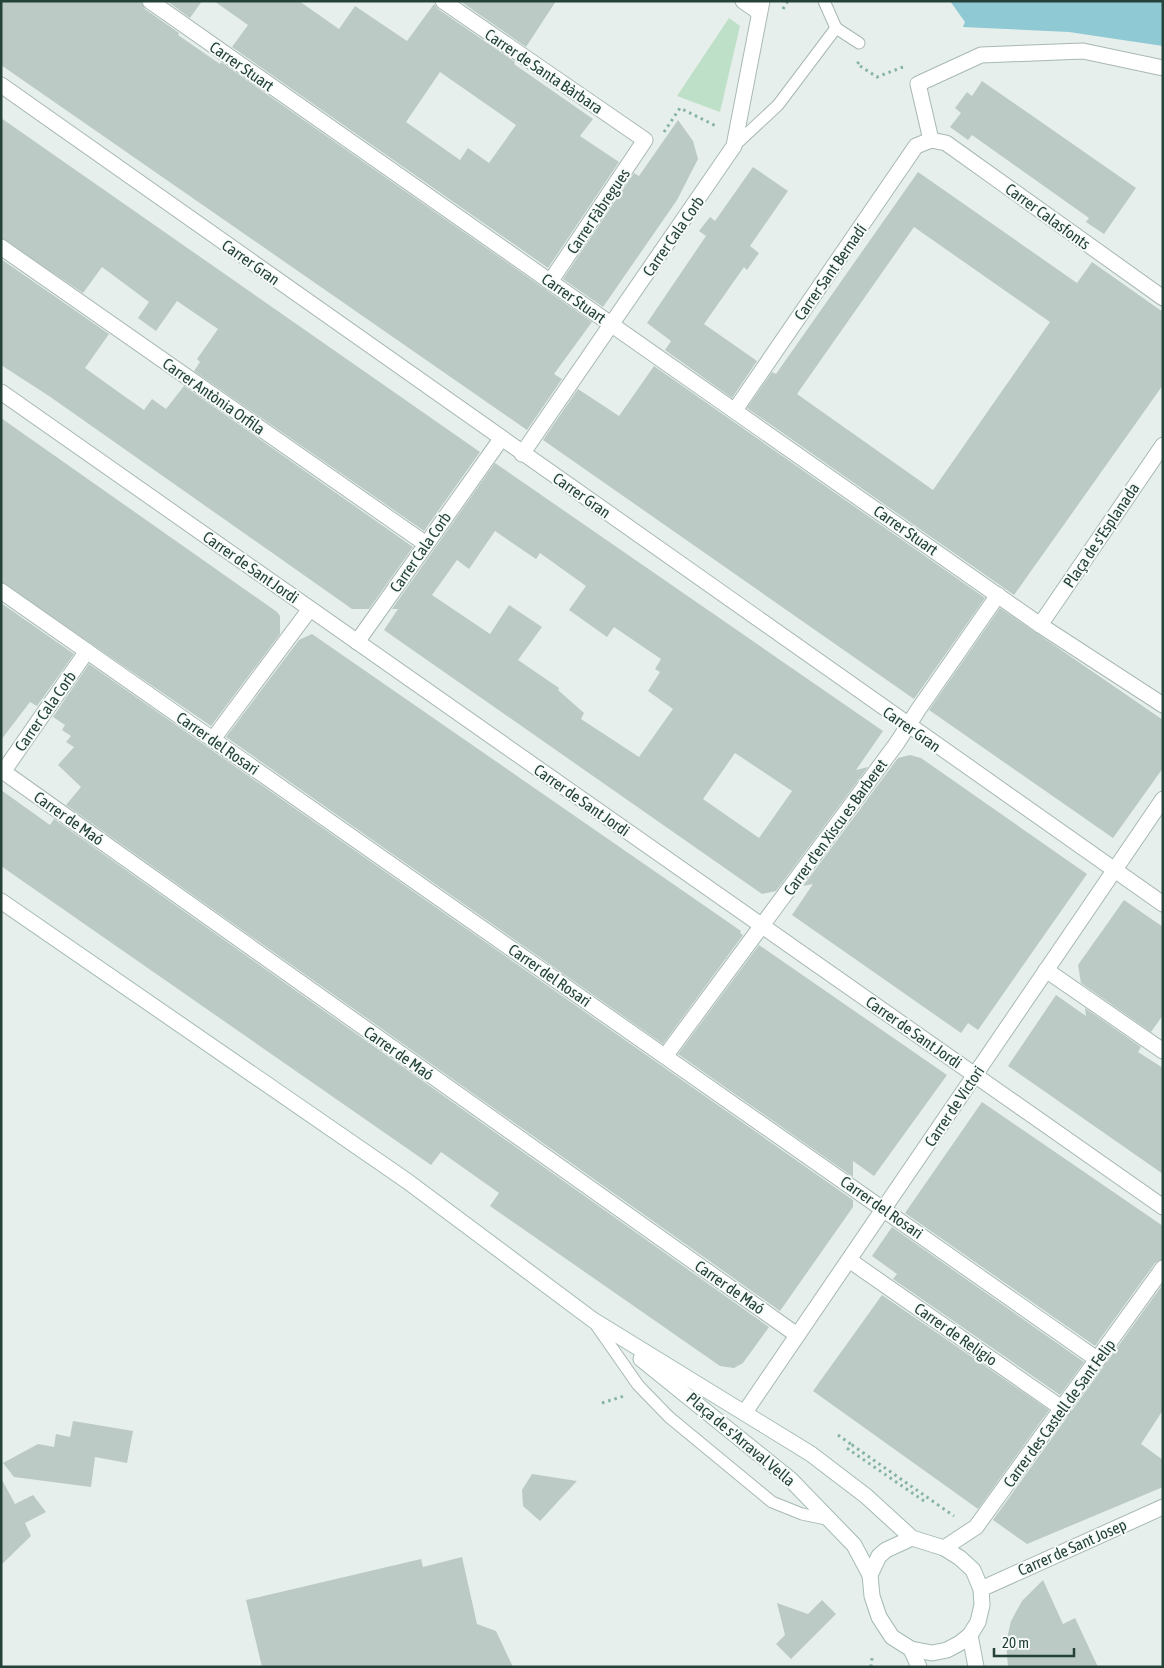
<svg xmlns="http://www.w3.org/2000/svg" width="1164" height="1668" viewBox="0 0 1164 1668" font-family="'Asap Condensed',sans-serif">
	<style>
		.green { fill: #bfe0c8 }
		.water { fill: #8ec9d4 }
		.building { fill: #bbcac4; fill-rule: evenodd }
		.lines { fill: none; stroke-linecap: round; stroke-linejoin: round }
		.service-casing { stroke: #a8b8b2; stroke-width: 13 }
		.pedestrian-casing { stroke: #a8b8b2; stroke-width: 17 }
		.minor-casing { stroke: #a8b8b2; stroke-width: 17 }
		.secondary-casing { stroke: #a4bbb3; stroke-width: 17 }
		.path { stroke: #86b3a5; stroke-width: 3; stroke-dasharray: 2.5 4; stroke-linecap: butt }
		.service { stroke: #fff; stroke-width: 11 }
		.pedestrian { stroke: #fff; stroke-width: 15 }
		.minor { stroke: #fff; stroke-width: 15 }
		.secondary { stroke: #fff; stroke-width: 15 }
		.labels { text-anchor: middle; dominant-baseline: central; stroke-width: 4; stroke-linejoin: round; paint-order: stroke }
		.street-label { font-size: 16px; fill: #24423a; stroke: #f7fbf9 }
	</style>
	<rect width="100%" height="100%" fill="#e6efeb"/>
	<polygon class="green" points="729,18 740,26 720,112 677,96"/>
	<polygon class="water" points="950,1 1163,1 1163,46 1069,32 963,27 965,22"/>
	<g class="building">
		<polygon points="1,1 141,1 145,9 179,33 178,35 220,64 221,62 592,322 554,374 562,379 527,430 1,65"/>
		<polygon points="167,1 202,1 190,18"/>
		<path d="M214,1H299L339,29L355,6L407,41L434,4L438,9L515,62L514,64L593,119L580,136L619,162L548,268L232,47L248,25ZM440,72L516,125L489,163L468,148L460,160L406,122Z"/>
		<polygon points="460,1 556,1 526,47"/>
		<polygon points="982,81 1136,188 1104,234 1086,222 1089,218 972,135 968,140 950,127 961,113 955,108 967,92 972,96"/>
		<polygon points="1,118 480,452 424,531 194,371 200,362 197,359 218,329 177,301 156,331 138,318 149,302 102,267 83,293 1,238"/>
		<polygon points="678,120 693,141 698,159 677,200 603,307 563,279 634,173 639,176"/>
		<polygon points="753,167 788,191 750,246 759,253 747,270 744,267 704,324 757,361 732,398 665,350 671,341 647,323 706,236 699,231 710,217 715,221"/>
		<path d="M918,172L1077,283L1092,262L1163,312V385L1014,595L747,408L772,372L776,374ZM914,227L1050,322L933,490L797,394Z"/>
		<polygon points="1,259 109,334 85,368 117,391 144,410 152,399 166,409 184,386 413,547 369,609 352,609 49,396 1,365"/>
		<polygon points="654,366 985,598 914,699 543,440 578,389 619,416"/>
		<polygon points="1,418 277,612 280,616 280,634 211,726 1,582"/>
		<path d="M495,463L883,731L856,770L868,767L776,891L762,894L384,630L398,609H392ZM495,531L536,559L540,553L586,586L569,610L607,637L614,627L661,659L655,669L660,672L648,691L673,709L639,757L581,719L584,713L558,690L559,688L518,660L542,627L509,605L490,634L432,595L457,560L469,569ZM735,753L792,791L759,838L703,799Z"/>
		<polygon points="1,603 74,654 37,706 30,702 1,740"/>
		<polygon points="1000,608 1163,720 1163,768 1113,838 929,710"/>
		<polygon points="312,634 741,931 740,933 743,935 663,1044 226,737 299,640"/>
		<polygon points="89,664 853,1200 853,1207 780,1311 66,805 81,787 58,765 74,747 66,742 71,736 62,730 65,725 53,717"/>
		<polygon points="910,755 921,758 1087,874 978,1030 968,1023 961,1033 792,915 813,884 803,886 898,758"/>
		<polygon points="1,790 50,825 54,819 769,1327 743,1363 734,1368 720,1366 490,1206 499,1193 441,1152 431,1165 1,866"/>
		<polygon points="1124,900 1163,927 1163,1015 1151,1032 1081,983 1078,965"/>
		<polygon points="759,945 947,1075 874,1176 853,1161 853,1177 678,1054"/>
		<polygon points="1056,995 1086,1016 1085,1008 1141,1047 1138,1052 1163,1068 1163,1174 1008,1066"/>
		<polygon points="982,1102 1163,1226 1163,1259 1155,1263 1095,1346 905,1213"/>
		<polygon points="892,1227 1084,1362 1060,1395 893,1279 897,1274 872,1256"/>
		<polygon points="1163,1284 1163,1410 1141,1444 1163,1460 1163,1487 1027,1544 993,1520"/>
		<polygon points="882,1295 1049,1410 978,1509 813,1391"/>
		<polygon points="73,1421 133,1431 127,1463 95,1457 91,1487 14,1477 3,1463 38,1444 54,1447 56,1434 70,1437"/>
		<polygon points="532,1474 577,1481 540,1521 523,1506 522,1490"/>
		<polygon points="1,1478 15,1504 33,1495 46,1512 25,1523 31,1536 1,1565"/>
		<polygon points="462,1557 477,1624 496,1631 513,1667 262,1667 246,1600 421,1559 423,1567"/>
		<polygon points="1043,1580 1063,1624 1075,1618 1098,1667 1008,1667 1006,1643 1011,1621 1022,1601"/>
		<polygon points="822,1600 836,1614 791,1659 776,1644 785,1635 777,1603 808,1614"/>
	</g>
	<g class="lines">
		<defs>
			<g id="service">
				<polyline points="824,1 836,28"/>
				<polyline points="836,28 859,43"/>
				<polyline points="734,146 778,105 836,28"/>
				<polyline points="594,1322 638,1385 669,1417 772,1502 802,1514 831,1520"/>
			</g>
			<polyline id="pedestrian" points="931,140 918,84 981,55 1083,51 1163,68"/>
			<g id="minor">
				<polyline points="150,1 1040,625 1163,705"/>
				<polyline points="443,1 645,140 550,282"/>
				<polyline points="743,1 759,12"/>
				<polyline points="1,85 1163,904"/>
				<polyline points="1,247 426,544"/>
				<polyline points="1,392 1163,1207"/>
				<polyline points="735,410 916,146 931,140 946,143 1163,298"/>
				<polyline points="522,454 734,146 762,1"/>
				<polyline points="1,591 1098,1360"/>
				<polyline points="1040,625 1163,445"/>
				<polyline points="357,642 501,439"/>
				<polyline points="213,739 310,609"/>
				<polyline points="1,770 797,1335"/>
				<polyline points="3,772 87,651"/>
				<polyline points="1046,970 1163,1051"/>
				<polyline points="666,1055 897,743 918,710 998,595"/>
				<polyline points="849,1260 1063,1409"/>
				<polyline points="745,1412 1163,799"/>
				<polyline points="944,1548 976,1527 1163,1268"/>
				<polyline points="981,1589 1163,1507"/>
			</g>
			<g id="secondary">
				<polyline points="1,901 407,1181 593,1320 811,1454 866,1496 912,1538 944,1548 960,1558 973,1570 981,1589 982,1605 978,1622 970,1635 960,1643 947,1650 932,1653 911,1649 892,1637 879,1617 872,1596 870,1575 879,1556 886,1550 912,1538"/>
				<polyline points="641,1359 790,1479 854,1545 870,1575"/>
				<polyline points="970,1635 976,1667"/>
				<polyline points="911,1649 919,1667"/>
			</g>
		</defs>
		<use href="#service" class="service-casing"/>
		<use href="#pedestrian" class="pedestrian-casing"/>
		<use href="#minor" class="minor-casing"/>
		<use href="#secondary" class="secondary-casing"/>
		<g class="path">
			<polyline points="783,9 788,1"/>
			<polyline points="859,62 857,64 877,77 903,67"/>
			<polyline points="664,132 680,108 718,127"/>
			<polyline points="602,1403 624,1396"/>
			<polyline points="838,1435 852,1445"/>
			<polyline points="924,1501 848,1449 852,1445 954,1516"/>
			<polyline points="871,1667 872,1658"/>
		</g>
		<use href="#service" class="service"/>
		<use href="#pedestrian" class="pedestrian"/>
		<use href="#minor" class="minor"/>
		<use href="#secondary" class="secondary"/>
	</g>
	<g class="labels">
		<g class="street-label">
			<text transform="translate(242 66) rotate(35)">Carrer Stuart</text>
			<text transform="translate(544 71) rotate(34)">Carrer de Santa Bàrbara</text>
			<text transform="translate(598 211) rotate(-56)">Carrer Fàbregues</text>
			<text transform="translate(1048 216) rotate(36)">Carrer Calasfonts</text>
			<text transform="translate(673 236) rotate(-55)">Carrer Cala Corb</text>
			<text transform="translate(251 262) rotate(35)">Carrer Gran</text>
			<text transform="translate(830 272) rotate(-55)">Carrer Sant Bernadí</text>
			<text transform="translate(574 298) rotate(35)">Carrer Stuart</text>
			<text transform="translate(214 396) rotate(35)">Carrer Antònia Orfila</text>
			<text transform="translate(582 495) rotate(35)">Carrer Gran</text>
			<text transform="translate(906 530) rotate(35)">Carrer Stuart</text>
			<text transform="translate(1101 535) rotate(-56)">Plaça de s'Esplanada</text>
			<text transform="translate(420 552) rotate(-55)">Carrer Cala Corb</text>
			<text transform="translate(251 567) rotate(35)">Carrer de Sant Jordi</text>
			<text transform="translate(45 711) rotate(-55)">Carrer Cala Corb</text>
			<text transform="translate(912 729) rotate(35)">Carrer Gran</text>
			<text transform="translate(218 743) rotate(35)">Carrer del Rosari</text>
			<text transform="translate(582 800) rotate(35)">Carrer de Sant Jordi</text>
			<text transform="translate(69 818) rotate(35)">Carrer de Maó</text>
			<text transform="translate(835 827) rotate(-54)">Carrer d'en Xiscu es Barberet</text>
			<text transform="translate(550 975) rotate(35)">Carrer del Rosari</text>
			<text transform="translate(914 1032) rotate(35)">Carrer de Sant Jordi</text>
			<text transform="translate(399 1053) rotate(35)">Carrer de Maó</text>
			<text transform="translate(954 1106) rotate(-56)">Carrer de Victori</text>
			<text transform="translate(882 1207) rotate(35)">Carrer del Rosari</text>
			<text transform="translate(730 1287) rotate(35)">Carrer de Maó</text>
			<text transform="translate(956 1334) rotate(35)">Carrer de Religio</text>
			<text transform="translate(1059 1413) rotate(-54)">Carrer des Castell de Sant Felip</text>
			<text transform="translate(741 1439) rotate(40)">Plaça de s'Arraval Vella</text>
			<text transform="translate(1072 1547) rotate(-24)">Carrer de Sant Josep</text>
		</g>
	</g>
	<rect width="1164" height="1668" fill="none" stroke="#24423a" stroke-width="5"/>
	<path d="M994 1648v8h80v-8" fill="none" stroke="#24423a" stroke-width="2.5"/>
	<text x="1002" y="1648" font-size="15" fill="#24423a" stroke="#f7fbf9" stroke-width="4" paint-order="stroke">20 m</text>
</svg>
